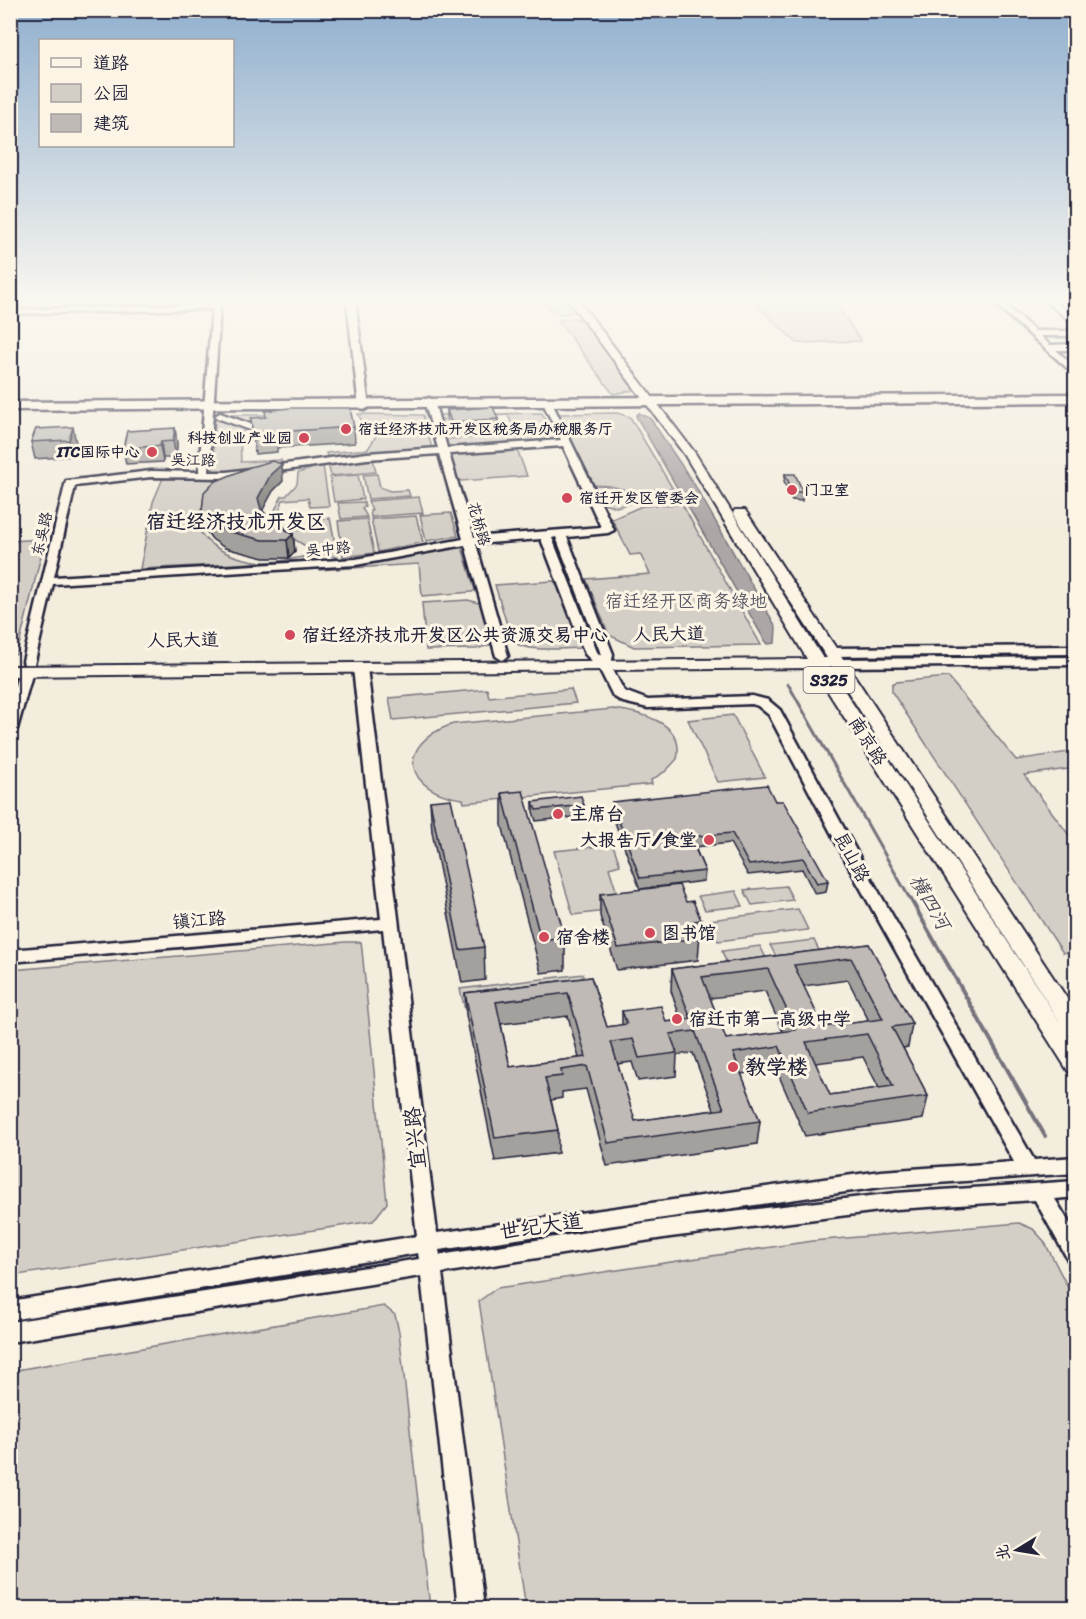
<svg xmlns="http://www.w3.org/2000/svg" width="1086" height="1619" viewBox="0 0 1086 1619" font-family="Sriracha,'LXGW WenKai TC',sans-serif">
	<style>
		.green { fill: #d4cfc6; stroke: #7b7880; stroke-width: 1.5 }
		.water { fill: #aca7a6; stroke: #75727b; stroke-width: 1.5 }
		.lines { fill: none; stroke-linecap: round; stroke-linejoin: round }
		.stream-far2 { stroke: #75727b; stroke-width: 1.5 }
		.stream-far1 { stroke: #75727b; stroke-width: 3 }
		.stream { stroke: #75727b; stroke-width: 4 }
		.minor-casing { stroke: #22223b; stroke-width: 5 }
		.major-casing { stroke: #22223b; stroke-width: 4 }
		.highway-casing { stroke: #22223b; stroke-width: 5 }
		.minor { fill: #fcf5e5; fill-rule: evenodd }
		.major { fill: #fcf5e5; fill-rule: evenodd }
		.highway { fill: #fcf5e5; fill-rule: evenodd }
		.wall { fill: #a4a09d; stroke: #22223b; stroke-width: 1.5; fill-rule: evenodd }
		.shaded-wall { fill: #86827f; stroke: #22223b; stroke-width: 1.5 }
		.building { fill: #bfbab6; stroke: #22223b; stroke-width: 1.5; fill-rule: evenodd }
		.poi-dot { fill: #d1495b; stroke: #fcf5e5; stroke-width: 2 }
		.labels { text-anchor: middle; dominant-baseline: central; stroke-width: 6; stroke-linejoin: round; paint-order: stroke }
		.far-poi-label { font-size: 15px; font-weight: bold; fill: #22223b; stroke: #fcf5e5; text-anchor: start }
		.far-street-label { font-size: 15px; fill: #22223b; stroke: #fcf5e5 }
		.shield { fill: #fcf5e5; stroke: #63616e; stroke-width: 1.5 }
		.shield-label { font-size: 16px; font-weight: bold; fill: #22223b }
		.park-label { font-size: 18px; fill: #575665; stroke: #fcf5e5 }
		.street-label { font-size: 18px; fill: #22223b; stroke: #fcf5e5 }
		.poi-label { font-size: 18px; font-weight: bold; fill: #22223b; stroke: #fcf5e5; text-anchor: start }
		.far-district-label { font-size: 20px; font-weight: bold; fill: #22223b; stroke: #fcf5e5 }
		.water-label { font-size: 20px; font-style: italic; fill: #525160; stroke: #fcf5e5 }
		.near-poi-label { font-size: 21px; font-weight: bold; fill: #22223b; stroke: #fcf5e5; text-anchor: start }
		.near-street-label { font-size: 21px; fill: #22223b; stroke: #fcf5e5 }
	</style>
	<rect width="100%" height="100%" fill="#f3edde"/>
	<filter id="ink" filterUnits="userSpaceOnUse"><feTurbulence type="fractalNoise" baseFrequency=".0167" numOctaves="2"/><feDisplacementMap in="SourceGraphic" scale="12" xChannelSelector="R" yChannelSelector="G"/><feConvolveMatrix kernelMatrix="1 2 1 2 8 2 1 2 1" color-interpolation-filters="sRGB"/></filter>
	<g filter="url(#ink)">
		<g class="green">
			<polygon points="544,301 569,301 576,312 554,315"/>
			<polygon points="752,301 834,301 861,341 797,343"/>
			<polygon points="573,318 584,320 635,390 613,394 558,320"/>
			<polygon points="542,413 556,441 446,449 443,439 446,439 512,436 511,434 516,433 508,415 438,420 437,415"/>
			<polygon points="617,413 630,417 673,489 634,492 610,486 594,485 558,414"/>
			<polygon points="358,414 423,415 432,448 335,459 327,457 326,453 368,449 376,436 373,427 365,427"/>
			<polygon points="224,415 292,415 243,431 240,437 241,462 281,460 283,467 221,473 213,471 215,420"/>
			<polygon points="517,449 527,476 461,481 454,477 447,454"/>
			<polygon points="373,458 376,472 331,476 328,464 324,464"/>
			<polygon points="323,465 329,506 310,507 308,498 283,500 279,511 274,512 282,496 286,496 297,484 298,473"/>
			<path d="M283,473L203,506C181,542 239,562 266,562C281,562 294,558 308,556L312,560L140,569L153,502L163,478L211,479Z"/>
			<polygon points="377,474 380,487 390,491 408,490 410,496 368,499 363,475"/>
			<polygon points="358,475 363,499 334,502 330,477"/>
			<polygon points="615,494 629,496 632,503 616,507 601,502 603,497"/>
			<polygon points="419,497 423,513 371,517 370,511 372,510 368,501"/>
			<polygon points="364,502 365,507 362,508 367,517 341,519 338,503"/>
			<polygon points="682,504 761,645 634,647 609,635 586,579 650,574 640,554 630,555 612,519 642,506"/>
			<polygon points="451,513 458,536 426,541 420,515"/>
			<polygon points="416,516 423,542 378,552 371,519"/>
			<path d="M330,518L338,558C317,553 285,539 276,520L280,519L287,531L312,529L311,520Z"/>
			<polygon points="367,519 374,553 343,557 338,521"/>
			<polygon points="45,539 17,654 11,654 11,541"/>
			<polygon points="461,544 475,590 472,592 422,596 419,564 318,570"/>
			<path d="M553,581L560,584L582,648C566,648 524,653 512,641L495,585Z"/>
			<polygon points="468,600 482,604 491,638 490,645 476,649 426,650 422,603"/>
			<polygon points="948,677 1016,760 1075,751 1075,768 1024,775 1075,843 1075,951 1063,953 892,692 892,684 896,682"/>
			<polygon points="487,689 489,697 571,689 576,703 393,720 389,698"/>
			<path d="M613,709C639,712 686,722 677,759L666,771L651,780L652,784L464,803L463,799C404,792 394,744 453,724Z"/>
			<polygon points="733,715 765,777 718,782 688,720"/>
			<polygon points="613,845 620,865 609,868 622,909 573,915 554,851"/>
			<polygon points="786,886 793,900 752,905 744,890"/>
			<polygon points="736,891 743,906 705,910 698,896"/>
			<polygon points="798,909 808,930 718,941 709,920"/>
			<polygon points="814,940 821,955 778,960 770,945"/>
			<polygon points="346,942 361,942 362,950 387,1203 373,1221 11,1276 11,970"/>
			<polygon points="760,946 768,962 728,967 722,951"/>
			<polygon points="583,974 589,994 465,1010 460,989"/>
			<polygon points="1019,1223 1033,1229 1044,1241 1075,1301 1075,1608 526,1608 479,1301 497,1288 812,1241"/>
			<polygon points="384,1306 395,1315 399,1332 430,1608 11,1608 11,1371"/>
		</g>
		<polygon class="water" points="639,413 650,418 694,484 776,627 775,643 768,644 764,639 636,416"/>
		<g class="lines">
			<polyline class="stream-far2" points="989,301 1017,327"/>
			<polyline class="stream-far1" points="788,684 910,899"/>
			<polyline class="stream" points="910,898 1045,1136"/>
			<defs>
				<g id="minor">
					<polygon points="10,301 15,301 10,303"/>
					<path d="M212,301H220V306L209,472H227L367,453L438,448L424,401L429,398L434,401L447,448L561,440L544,405L552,403L614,530L608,533L567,537L613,654L611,666L624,691L648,700L752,696L768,700L780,710L873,882L1034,1160L1076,1157V1173L881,1187L439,1250L440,1255L670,1219L896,1193L1076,1181V1197L1055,1199L1076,1234V1263L1068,1260L1035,1200L896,1209L670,1237L442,1273L484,1608H458L421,1276L10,1342V1322L419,1259L418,1253L10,1320V1301L417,1236L383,929L10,962V950L381,919L353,668L360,664L367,668L437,1233L881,1171L1014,1162L857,882L769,715L758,706L752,704L648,708L623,702L613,696L599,668L585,654L541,539L476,544L508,656L502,660L496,656L465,545L356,565L53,584L35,661L34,664H24L23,661L66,481L151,471L199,472L212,309L10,314V310L212,304ZM563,446L601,527L474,537L449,454ZM439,454L463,539L356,559L54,577L75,486L151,477L227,478L367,459ZM556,537L601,654L600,655L597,652L552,538Z"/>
					<polygon points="347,301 355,301 369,407 364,410 359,407"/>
					<polygon points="992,301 1001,301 1035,331 1076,331 1076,336 1040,336 1050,345 1076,344 1076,350 1056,350 1076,368 1076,376"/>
					<polygon points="1045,301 1054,301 1076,319 1076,325"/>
					<polygon points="220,413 256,426 258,428 253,431 217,418 215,416"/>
					<polygon points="1076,646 1076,654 831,656 825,652 831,648"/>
					<polygon points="1076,657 1076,665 839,667 833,663 839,659"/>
					<polygon points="26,667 33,671 17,729 10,733 10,703 19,671"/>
				</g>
				<path id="major" d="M569,301H579L695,453L819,652L823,658H827L733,513L735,510H745L1076,1012V1038L1068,1035L1076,1046V1073L1068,1071L813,668L10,676V666L807,659L684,454ZM829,667H832L1065,1030Z"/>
				<polygon id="highway" points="1076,394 1076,402 10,410 10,402"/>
			</defs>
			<use href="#minor" class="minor-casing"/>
			<use href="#major" class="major-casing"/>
			<use href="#highway" class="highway-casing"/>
			<use href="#minor" class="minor"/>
			<use href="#major" class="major"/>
			<use href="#highway" class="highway"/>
		</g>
		<g class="wall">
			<polygon points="447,410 498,419 498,431 452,434 447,422"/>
			<polygon points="251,418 354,427 355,443 277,448 277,452 255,454"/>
			<polygon points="175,428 177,444 176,458 163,458 163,462 126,464 123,448"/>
			<polygon points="36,429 76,443 73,456 35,459 31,442"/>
			<polygon points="785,474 803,492 802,501 792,500 784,482"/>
			<polygon points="283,481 273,491 262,510 271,520 293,534 295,552 289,558 264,558 225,548 212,539 204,528 202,511"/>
			<polygon points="502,793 565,937 565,970 541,973 502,825"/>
			<polygon points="430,801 484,947 485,980 462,983 432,832"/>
			<polygon points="775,801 828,881 826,892 815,894 802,869 748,875 730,843 695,847 705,871 704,881 640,889 611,812 612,802"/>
			<polygon points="533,802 584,805 584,816 536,821 533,812"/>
			<polygon points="600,894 686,902 701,920 698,960 617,970 600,916"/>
			<path d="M869,944L912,1024L908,1047L903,1048L928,1096L923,1119L805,1136L776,1069L741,1074L760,1121L757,1144L607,1166L586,1089L562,1092V1098L551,1100L558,1130V1153L495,1161L466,1015L465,993L591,977L607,1027L622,1025V1011L666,1022L681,1020L671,991L672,969ZM848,980L869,1021L823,1027L803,986ZM765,991L783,1032L726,1039L710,998ZM568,1016L579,1058L510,1067L501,1024ZM693,1053L714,1110L635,1121L617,1064L632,1062L638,1081L676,1076L677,1055ZM863,1057L879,1088L830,1095L815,1063Z"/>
		</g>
		<g class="shaded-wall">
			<polygon points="73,427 76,443 73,456 69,440"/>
			<polygon points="175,428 177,444 176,458 173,441"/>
			<polygon points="161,442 163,458 163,462 160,446"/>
			<polygon points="282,464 283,481 273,491 260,515 258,498 271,474"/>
			<polygon points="293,534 295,552 289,558 287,540"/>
		</g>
		<g class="building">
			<polygon points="493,407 498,419 451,422 447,410"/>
			<polygon points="290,408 350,408 354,427 275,432 275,436 253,437 251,418 266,417 265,411"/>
			<polygon points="73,427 69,440 31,442 36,429"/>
			<polygon points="175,428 173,441 161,442 160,446 123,448 127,431"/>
			<polygon points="272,461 282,464 271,474 258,498 261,509 271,520 293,534 287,540 262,540 223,530 209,521 202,511 204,492 214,482 250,467"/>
			<polygon points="785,474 795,474 803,492 793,492"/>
			<polygon points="767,785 775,801 783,801 828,881 817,883 803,858 749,865 732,833 690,837 705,871 640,878 612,802"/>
			<polygon points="523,791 565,937 541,940 502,793"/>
			<polygon points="581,796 584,805 536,810 533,802"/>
			<polygon points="451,799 484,947 460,950 430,801"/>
			<polygon points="679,885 686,902 693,901 701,920 693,921 700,938 618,948 600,894"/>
			<path d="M869,944L912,1024L892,1027L928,1096L808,1113L779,1046L733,1053L760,1121L608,1143L587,1066L561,1070L562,1076L545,1078L558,1130L495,1138L465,993L591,977L607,1027L627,1024L622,1011L661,1006L666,1022L691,1019L672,969ZM851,958L883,1019L823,1027L794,965ZM768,969L796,1030L726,1039L702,977ZM568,993L586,1057L510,1067L496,1002ZM695,1031L724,1109L635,1121L611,1042L633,1039L639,1058L677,1053L670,1034ZM867,1034L893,1086L830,1095L806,1042Z"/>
		</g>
	</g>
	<linearGradient id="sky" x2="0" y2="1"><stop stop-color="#90afce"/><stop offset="0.57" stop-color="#faf7f0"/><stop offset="1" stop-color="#faf7f0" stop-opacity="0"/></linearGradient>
	<rect width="1086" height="528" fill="url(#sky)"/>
	<g class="poi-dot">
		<circle cx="346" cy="429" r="6"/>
		<circle cx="304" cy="438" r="6"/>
		<circle cx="152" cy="452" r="6"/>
		<circle cx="792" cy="490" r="6"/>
		<circle cx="567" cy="498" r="6"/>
		<circle cx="290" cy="635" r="6"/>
		<circle cx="558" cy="814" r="6"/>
		<circle cx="709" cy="840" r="6"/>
		<circle cx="650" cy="933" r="6"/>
		<circle cx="544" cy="937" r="6"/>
		<circle cx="677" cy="1019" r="6"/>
		<circle cx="733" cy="1067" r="6"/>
	</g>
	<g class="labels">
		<g class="far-poi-label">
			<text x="358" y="429">宿迁经济技术开发区税务局办税服务厅</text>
			<text x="292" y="438" text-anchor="end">科技创业产业园</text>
			<text x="140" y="452" text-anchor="end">ITC国际中心</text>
			<text x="804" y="490">门卫室</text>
			<text x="579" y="498">宿迁开发区管委会</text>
		</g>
		<g class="far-street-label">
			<text transform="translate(193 460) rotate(1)">吴江路</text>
			<text transform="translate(479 524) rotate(74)">花桥路</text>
			<text transform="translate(42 534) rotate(-77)">东吴路</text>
			<text transform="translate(328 549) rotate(-5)">吴中路</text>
		</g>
		<rect class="shield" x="803.5" y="667" width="51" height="26" rx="4.5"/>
		<g class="shield-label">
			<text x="829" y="680">S325</text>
		</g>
		<g class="park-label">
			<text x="686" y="601">宿迁经开区商务绿地</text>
		</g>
		<g class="street-label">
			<text transform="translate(669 634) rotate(-1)">人民大道</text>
			<text transform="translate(183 640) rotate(-1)">人民大道</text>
			<text transform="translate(868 741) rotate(57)">南京路</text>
			<text transform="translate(852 857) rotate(62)">昆山路</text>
			<text transform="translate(199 920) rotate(-5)">镇江路</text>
		</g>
		<g class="poi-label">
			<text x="302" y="635">宿迁经济技术开发区公共资源交易中心</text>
			<text x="570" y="814">主席台</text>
			<text x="697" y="840" text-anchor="end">大报告厅/食堂</text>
			<text x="662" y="933">图书馆</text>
			<text x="556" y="937">宿舍楼</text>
			<text x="689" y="1019">宿迁市第一高级中学</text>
		</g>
		<g class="far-district-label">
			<text x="236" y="521">宿迁经济技术开发区</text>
		</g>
		<g class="water-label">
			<text transform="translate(930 902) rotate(60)">横四河</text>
		</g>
		<g class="near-poi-label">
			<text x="745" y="1067">教学楼</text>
		</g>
		<g class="near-street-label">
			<text transform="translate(415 1138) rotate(-96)">宜兴路</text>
			<text transform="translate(541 1226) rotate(-8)">世纪大道</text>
		</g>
	</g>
	<rect width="1086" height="1619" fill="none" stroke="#fcf5e5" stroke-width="36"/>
	<rect x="18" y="18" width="1050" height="1583" fill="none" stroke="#22223b" stroke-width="2" filter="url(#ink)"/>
	<rect x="39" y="39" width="195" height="108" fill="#fcf5e5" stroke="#a5a1a1" stroke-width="1.5"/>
	<rect x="51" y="58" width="30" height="9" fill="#fcf5e5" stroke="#a5a1a1" stroke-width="1.5"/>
	<text x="93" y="69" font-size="18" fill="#22223b">道路</text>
	<rect x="51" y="84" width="30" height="18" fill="#d4cfc6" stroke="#a5a1a1" stroke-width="1.5"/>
	<text x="93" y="99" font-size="18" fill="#22223b">公园</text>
	<rect x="51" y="114" width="30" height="18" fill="#bfbab6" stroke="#a5a1a1" stroke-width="1.5"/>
	<text x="93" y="129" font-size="18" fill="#22223b">建筑</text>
	<g transform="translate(1017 1550) rotate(259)" stroke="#fcf5e5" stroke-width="4.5" paint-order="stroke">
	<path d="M0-4.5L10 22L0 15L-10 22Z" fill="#22223b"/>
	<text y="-9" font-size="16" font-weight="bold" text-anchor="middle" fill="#22223b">北</text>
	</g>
</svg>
